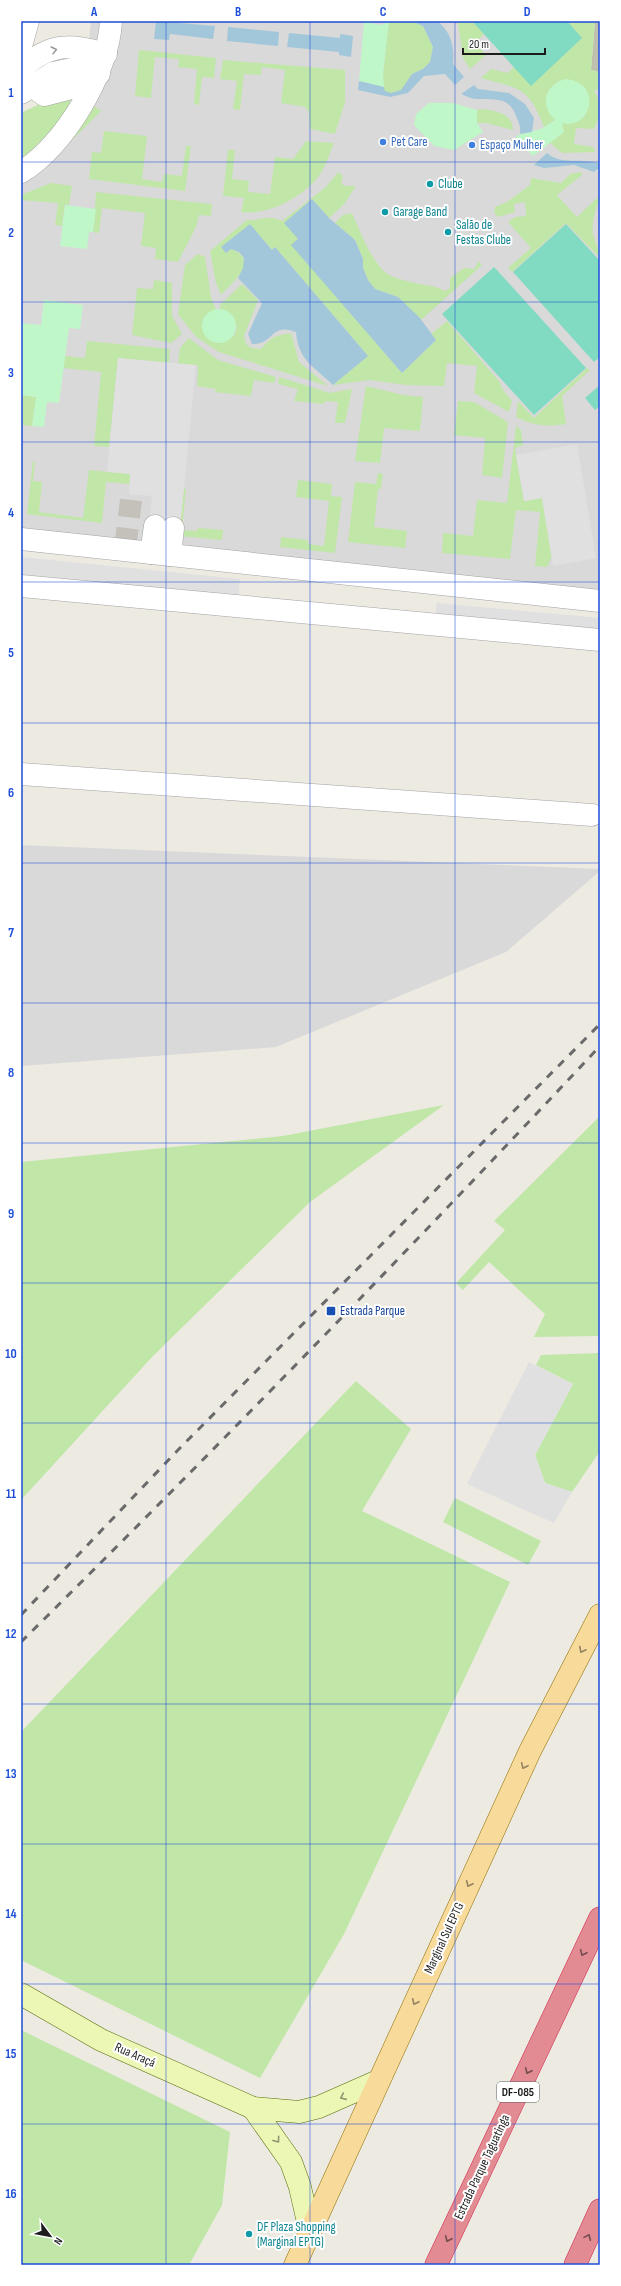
<svg xmlns="http://www.w3.org/2000/svg" width="621" height="2286" viewBox="0 0 621 2286" font-family="'Sofia Sans Condensed',sans-serif">
	<style>
		.residential { fill: #dad9d9 }
		.construction { fill: #bfc1ae }
		.grass { fill: #c0e6a8 }
		.park { fill: #bff7c9 }
		.pitch { fill: #81dac2 }
		.parking { fill: #e0e0e0 }
		.water { fill: #a3c7da }
		.lines { fill: none; stroke-linecap: round; stroke-linejoin: round }
		.minor-tunnel { stroke: #c3c1ba; stroke-width: 22; stroke-dasharray: 22 11; stroke-linecap: butt }
		.minor-casing { stroke: #a3a3a3; stroke-width: 23 }
		.secondary-casing { stroke: #576d08; stroke-width: 23 }
		.primary-casing { stroke: #8f7005; stroke-width: 23 }
		.motorway-casing { stroke: #d02950; stroke-width: 23 }
		.minor { stroke: #fff; stroke-width: 22 }
		.secondary { stroke: #ecf7b6; stroke-width: 22 }
		.primary { stroke: #f8da9b; stroke-width: 22 }
		.motorway { stroke: #e38b92; stroke-width: 22 }
		.rail { stroke: #6a6a6a; stroke-width: 3; stroke-dasharray: 8 8; stroke-linecap: butt }
		.oneway { stroke: #999 }
		.oneway2 { stroke: #958462 }
		.oneway3 { stroke: #764e51 }
		.oneway4 { stroke: #8e9471 }
		.grid { fill: none; stroke: #1d4ed8; stroke-width: 1; stroke-opacity: 0.55 }
		.shop-dot { fill: #3f7fe0; stroke: #fff; stroke-width: 1.5 }
		.culture-dot { fill: #0f9aa8; stroke: #fff; stroke-width: 1.5 }
		.transit-dot { fill: #1a4fb4; stroke: #fff; stroke-width: 1.5 }
		.labels { text-anchor: middle; dominant-baseline: central; stroke-width: 4; stroke-linejoin: round; paint-order: stroke }
		.shield { fill: #fff; stroke: #606060; stroke-width: 1 }
		.shield-label { font-size: 12px; font-weight: bold; fill: #1c1c1c }
		.shop-label { font-size: 13px; fill: #366cbe; stroke: #fff; text-anchor: start }
		.culture-label { font-size: 13px; fill: #0d838f; stroke: #fff; text-anchor: start }
		.transit-label { font-size: 13px; fill: #164399; stroke: #fff; text-anchor: start }
		.street-label { font-size: 13px; fill: #1c1c1c; stroke: #fff }
		.neatline { fill: none; stroke: #1d4ed8; stroke-width: 1.5 }
		.grid-label { font-size: 13px; text-anchor: middle; font-weight: bold; fill: #1d4ed8 }
	</style>
	<rect width="100%" height="100%" fill="#edeae2"/>
	<g class="residential">
		<polygon points="91,21 595,21 591,70 600,72 600,611 21,547 21,163 65,118 88,49"/>
		<polygon points="21,845 600,869 600,871 506,952 276,1047 21,1066"/>
	</g>
	<polygon class="construction" points="595,21 600,21 600,72 591,70"/>
	<g class="grass">
		<polygon points="389,21 411,21 423,26 433,47 430,62 423,69 412,74 401,90 391,93 384,91 383,74"/>
		<polygon points="456,21 472,21 484,34 475,43 486,55 470,69 463,58 458,23"/>
		<path d="M567,21H595L591,70L600,72V90H594C602,103 601,116 594,129L576,128L574,144L593,147L595,152L562,153L549,142L556,137L562,123H573L585,116L560,81C540,93 545,103 555,120L544,127C528,86 520,89 481,78L491,69L508,73L514,67L531,85L582,38Z"/>
		<polygon points="139,50 216,58 214,78 202,77 199,105 194,104 197,69 178,67 179,59 155,57 151,98 135,96"/>
		<polygon points="223,60 345,70 345,102 335,134 310,129 309,112 305,107 281,103 285,70 262,67 261,75 244,74 240,110 233,109 237,81 220,79"/>
		<polygon points="72,98 65,118 21,163 21,113 46,101"/>
		<polygon points="88,102 101,111 49,163"/>
		<path d="M484,109C498,112 512,113 513,130L486,123H477V110Z"/>
		<polygon points="104,131 147,136 142,179 162,182 164,174 182,176 186,146 191,146 185,191 89,179 92,152 101,153"/>
		<path d="M306,141L334,143C329,154 326,167 318,177C303,197 267,216 241,212L244,198L223,196L228,150H235L232,179L249,181L248,192L270,194L275,157L293,159Z"/>
		<path d="M338,172L343,176L341,183L345,186H356L345,203L329,218L312,199L285,223L298,239L292,245L402,373L436,340L431,334L447,321L499,381L503,390L512,401L509,412L474,393L477,366L447,363L444,386L406,385L370,380L333,385L368,356L275,247L272,250L264,240L221,246L226,253L231,249C261,260 233,282 221,295L216,283L210,251L247,220C262,221 268,214 282,221L326,187Z"/>
		<path d="M581,172L582,175L557,195L577,217L597,198L599,200C596,211 591,222 593,234C595,243 600,249 600,258L566,223L512,272L508,268L531,248L508,222L515,217L526,216L525,202L514,204L515,212L498,217L494,213L495,207L507,202L530,185L531,178L561,183L570,174Z"/>
		<polygon points="51,183 72,186 69,205 65,204 62,226 55,225 58,203 21,200 21,195"/>
		<polygon points="96,192 212,204 211,216 199,215 196,227 178,262 155,259 156,248 141,246 145,213 102,208 99,233 93,232"/>
		<path d="M352,213C360,231 373,267 391,276C398,279 407,281 415,283C426,286 434,285 445,291L450,288V278L464,268L475,269L478,261L482,265L421,320L398,297L375,289L368,280L363,268V259L355,240L335,223L343,215Z"/>
		<path d="M198,254L205,257L211,297L216,309C196,318 202,329 213,342C222,345 239,338 236,325C235,321 230,315 227,311L220,309V305L242,284L258,300L244,336L246,344L251,348L261,349C272,336 275,336 291,333L299,362L328,386L219,352L196,337L178,314L185,265Z"/>
		<polygon points="154,280 172,283 172,316 182,334 171,343 132,335 137,288 153,289"/>
		<polygon points="189,338 218,360 276,377 274,383 254,380 251,396 215,392 216,389 197,386 198,366 178,364 180,348"/>
		<polygon points="87,341 170,349 169,363 118,358 109,447 94,446 101,372 63,368 65,356 85,358"/>
		<path d="M587,368L590,370L562,396L566,424C547,427 534,426 516,417L518,401L534,418Z"/>
		<polygon points="279,377 330,393 352,389 345,423 335,423 338,402 325,401 324,404 294,401 298,389 278,384"/>
		<polygon points="366,386 403,395 423,397 420,431 384,428 380,463 355,461"/>
		<polygon points="21,395 36,397 32,426 21,425"/>
		<polygon points="458,401 474,402 508,422 502,478 482,475 485,438 454,435"/>
		<polygon points="516,426 521,430 523,445 515,448 524,501 542,498 552,556 547,567 535,566 540,512 516,510 510,559 442,553 443,533 473,536 477,500 507,503"/>
		<polygon points="33,461 35,462 33,481 42,482 39,512 83,518 89,470 130,474 130,484 106,482 102,523 27,514"/>
		<polygon points="378,473 383,474 381,489 378,489 374,527 407,531 405,548 348,542 355,482 376,484"/>
		<polygon points="298,480 332,484 331,496 342,497 335,553 280,547 281,537 308,540 308,544 324,546 329,501 296,497"/>
		<polygon points="184,489 186,489 182,530 197,531 198,528 223,530 222,540 179,536"/>
		<polygon points="444,1105 310,1202 152,1357 21,1500 21,1162 283,1136"/>
		<polygon points="600,1116 600,1336 534,1337 545,1314 489,1262 463,1290 456,1283 505,1230 494,1221"/>
		<polygon points="600,1353 600,1451 572,1492 545,1483 535,1455 573,1384 536,1365 541,1355"/>
		<polygon points="356,1381 411,1429 362,1511 510,1582 344,1934 260,2078 21,1960 21,1732"/>
		<polygon points="455,1498 541,1541 528,1565 443,1522"/>
		<polygon points="21,2030 230,2132 222,2205 189,2265 21,2265"/>
	</g>
	<g class="park">
		<polygon points="389,21 383,74 384,87 359,81 364,22 382,25"/>
		<path d="M566,79C604,83 591,131 562,123L564,132L533,156L515,138L520,134L541,129L555,120C539,105 545,84 566,79Z"/>
		<polygon points="429,103 453,103 477,110 477,123 483,132 454,150 434,146 414,125 416,114"/>
		<polygon points="65,205 96,209 93,232 89,232 87,249 60,246"/>
		<polygon points="44,300 83,305 80,329 69,328 59,403 47,402 44,427 32,426 36,397 21,395 21,323 41,325"/>
		<circle cx="219" cy="326" r="17"/>
	</g>
	<g class="pitch">
		<polygon points="472,21 567,21 582,38 531,86"/>
		<polygon points="566,224 600,261 600,357 594,362 513,272"/>
		<polygon points="494,267 586,368 534,415 442,314"/>
		<polygon points="600,385 600,406 595,410 585,398"/>
	</g>
	<g class="parking">
		<polygon points="118,358 196,365 180,528 149,525 152,496 129,494 130,474 107,472"/>
		<polygon points="577,444 596,558 553,566 542,498 524,501 516,455"/>
		<polygon points="21,557 240,579 238,601 21,579"/>
		<polygon points="437,603 600,618 600,638 434,623"/>
		<polygon points="529,1362 573,1384 535,1455 545,1483 572,1492 554,1523 467,1484"/>
	</g>
	<g class="water">
		<polygon points="156,21 215,26 213,39 170,34 169,40 154,39"/>
		<path d="M411,21H437C451,31 455,48 453,64L464,77L455,85L445,74L424,76L408,93L390,97L358,90L359,81L384,87L385,91L391,93L401,90L412,74L423,69L430,62L433,47L423,26Z"/>
		<polygon points="228,27 279,32 278,46 227,41"/>
		<polygon points="289,33 340,38 340,34 353,36 351,57 339,55 339,52 287,47"/>
		<path d="M474,85L478,89L509,93L525,104L534,118L532,132L520,134C521,127 519,123 516,116C509,96 494,100 476,99C472,99 466,96 461,94Z"/>
		<path d="M547,153C562,166 582,157 600,164V167L594,172L574,165L544,168L534,165Z"/>
		<polygon points="312,199 329,218 355,240 363,259 363,268 368,280 375,289 398,297 420,318 436,340 402,373 291,245 298,239 284,223"/>
		<path d="M250,224L272,250L275,247L368,356L333,385C315,367 298,361 296,332C270,322 274,345 252,344L248,334L262,303L238,278L243,268L244,258L239,252L231,249L226,253L221,247Z"/>
	</g>
	<g class="lines">
		<polyline class="minor-tunnel" points="125,550 131,500"/>
		<defs>
			<g id="minor">
				<polyline points="21,46 28,21"/>
				<path d="M21,69C51,42 70,44 106,54"/>
				<polyline points="31,85 44,95 75,87 88,93"/>
				<polyline points="21,93 53,73 82,67 99,74"/>
				<path d="M21,172C64,147 109,71 111,21"/>
				<polyline points="21,539 600,601"/>
				<polyline points="151,553 155,526"/>
				<polyline points="170,555 173,528"/>
				<polyline points="21,586 600,640"/>
				<polyline points="21,774 592,815"/>
			</g>
			<g id="secondary">
				<polyline points="21,1994 101,2040 253,2108 299,2112 319,2107 378,2081"/>
				<polyline points="253,2108 291,2162 300,2187 310,2231"/>
			</g>
			<polyline id="primary" points="295,2265 530,1751 600,1615"/>
			<g id="motorway">
				<polyline points="436,2265 600,1918"/>
				<polyline points="575,2265 600,2210"/>
			</g>
		</defs>
		<use href="#minor" class="minor-casing"/>
		<use href="#secondary" class="secondary-casing"/>
		<use href="#primary" class="primary-casing"/>
		<use href="#motorway" class="motorway-casing"/>
		<use href="#minor" class="minor"/>
		<use href="#secondary" class="secondary"/>
		<use href="#primary" class="primary"/>
		<use href="#motorway" class="motorway"/>
		<g class="rail">
			<polyline points="21,1615 178,1450 600,1024"/>
			<path d="M21,1642C218,1447 411,1248 600,1046"/>
		</g>
	</g>
	<defs><path id="oneway-chevron" d="M-2-3.5L2.5 0L-2 3.5" fill="none" stroke-width="1.6" stroke-linecap="round" stroke-linejoin="round"/></defs>
	<use class="oneway" href="#oneway-chevron" transform="translate(54 50) rotate(-14)"/>
	<g class="oneway2">
		<use href="#oneway-chevron" transform="translate(582 1650) rotate(117)"/>
		<use href="#oneway-chevron" transform="translate(524 1766) rotate(115)"/>
		<use href="#oneway-chevron" transform="translate(469 1884) rotate(115)"/>
		<use href="#oneway-chevron" transform="translate(415 2002) rotate(115)"/>
	</g>
	<g class="oneway3">
		<use href="#oneway-chevron" transform="translate(583 1953) rotate(115)"/>
		<use href="#oneway-chevron" transform="translate(528 2071) rotate(115)"/>
		<use href="#oneway-chevron" transform="translate(588 2237) rotate(-66)"/>
		<use href="#oneway-chevron" transform="translate(448 2239) rotate(115)"/>
	</g>
	<g class="oneway4">
		<use href="#oneway-chevron" transform="translate(343 2097) rotate(156)"/>
		<use href="#oneway-chevron" transform="translate(277 2140) rotate(54)"/>
	</g>
	<path class="grid" d="M166,21V2265M310,21V2265M455,21V2265M21,162H600M21,302H600M21,442H600M21,582H600M21,723H600M21,863H600M21,1003H600M21,1143H600M21,1283H600M21,1423H600M21,1563H600M21,1704H600M21,1844H600M21,1984H600M21,2124H600"/>
	<g class="shop-dot">
		<circle cx="383" cy="142" r="4"/>
		<circle cx="472" cy="145" r="4"/>
	</g>
	<g class="culture-dot">
		<circle cx="430" cy="184" r="4"/>
		<circle cx="385" cy="212" r="4"/>
		<circle cx="448" cy="232" r="4"/>
		<circle cx="249" cy="2234" r="4"/>
	</g>
	<rect class="transit-dot" x="326" y="1306" width="10" height="10" rx="2"/>
	<g class="labels">
		<rect class="shield" x="497" y="2082" width="42" height="20" rx="3"/>
		<g class="shield-label">
			<text x="518" y="2092">DF-085</text>
		</g>
		<g class="shop-label">
			<text x="391" y="142">Pet Care</text>
			<text x="480" y="145">Espaço Mulher</text>
		</g>
		<g class="culture-label">
			<text x="438" y="184">Clube</text>
			<text x="393" y="212">Garage Band</text>
			<text x="456" y="225">Salão de<tspan x="456" dy="15">Festas Clube</tspan></text>
			<text x="257" y="2227">DF Plaza Shopping<tspan x="257" dy="15">(Marginal EPTG)</tspan></text>
		</g>
		<g class="transit-label">
			<text x="340" y="1311">Estrada Parque</text>
		</g>
		<g class="street-label">
			<text transform="translate(444 1938) rotate(-65)">Marginal Sul EPTG</text>
			<text transform="translate(135 2055) rotate(24)">Rua Araçá</text>
			<text transform="translate(482 2167) rotate(-65)">Estrada Parque Taguatinga</text>
		</g>
	</g>
	<rect width="621" height="2286" fill="none" stroke="#ffffff" stroke-width="44"/>
	<g transform="translate(50 2236) rotate(122)" stroke="#ffffff" stroke-width="3" paint-order="stroke">
	<path d="M0-3L7 15L0 10L-7 15Z" fill="#1c1c1c"/>
	<text y="-6" font-size="11" font-weight="bold" text-anchor="middle" fill="#1c1c1c">N</text>
	</g>
	<path d="M463 48v6h82v-6" fill="none" stroke="#1c1c1c" stroke-width="2"/>
	<text x="469" y="48" font-size="12" fill="#1c1c1c" stroke="#ffffff" stroke-width="3" paint-order="stroke">20 m</text>
	<rect x="22" y="22" width="577" height="2242" class="neatline"/>
	<g class="grid-label">
		<text x="94" y="16">A</text>
		<text x="238" y="16">B</text>
		<text x="383" y="16">C</text>
		<text x="527" y="16">D</text>
		<text x="11" y="97">1</text>
		<text x="11" y="237">2</text>
		<text x="11" y="377">3</text>
		<text x="11" y="517">4</text>
		<text x="11" y="657">5</text>
		<text x="11" y="797">6</text>
		<text x="11" y="937">7</text>
		<text x="11" y="1077">8</text>
		<text x="11" y="1218">9</text>
		<text x="11" y="1358">10</text>
		<text x="11" y="1498">11</text>
		<text x="11" y="1638">12</text>
		<text x="11" y="1778">13</text>
		<text x="11" y="1918">14</text>
		<text x="11" y="2058">15</text>
		<text x="11" y="2198">16</text>
	</g>
</svg>
